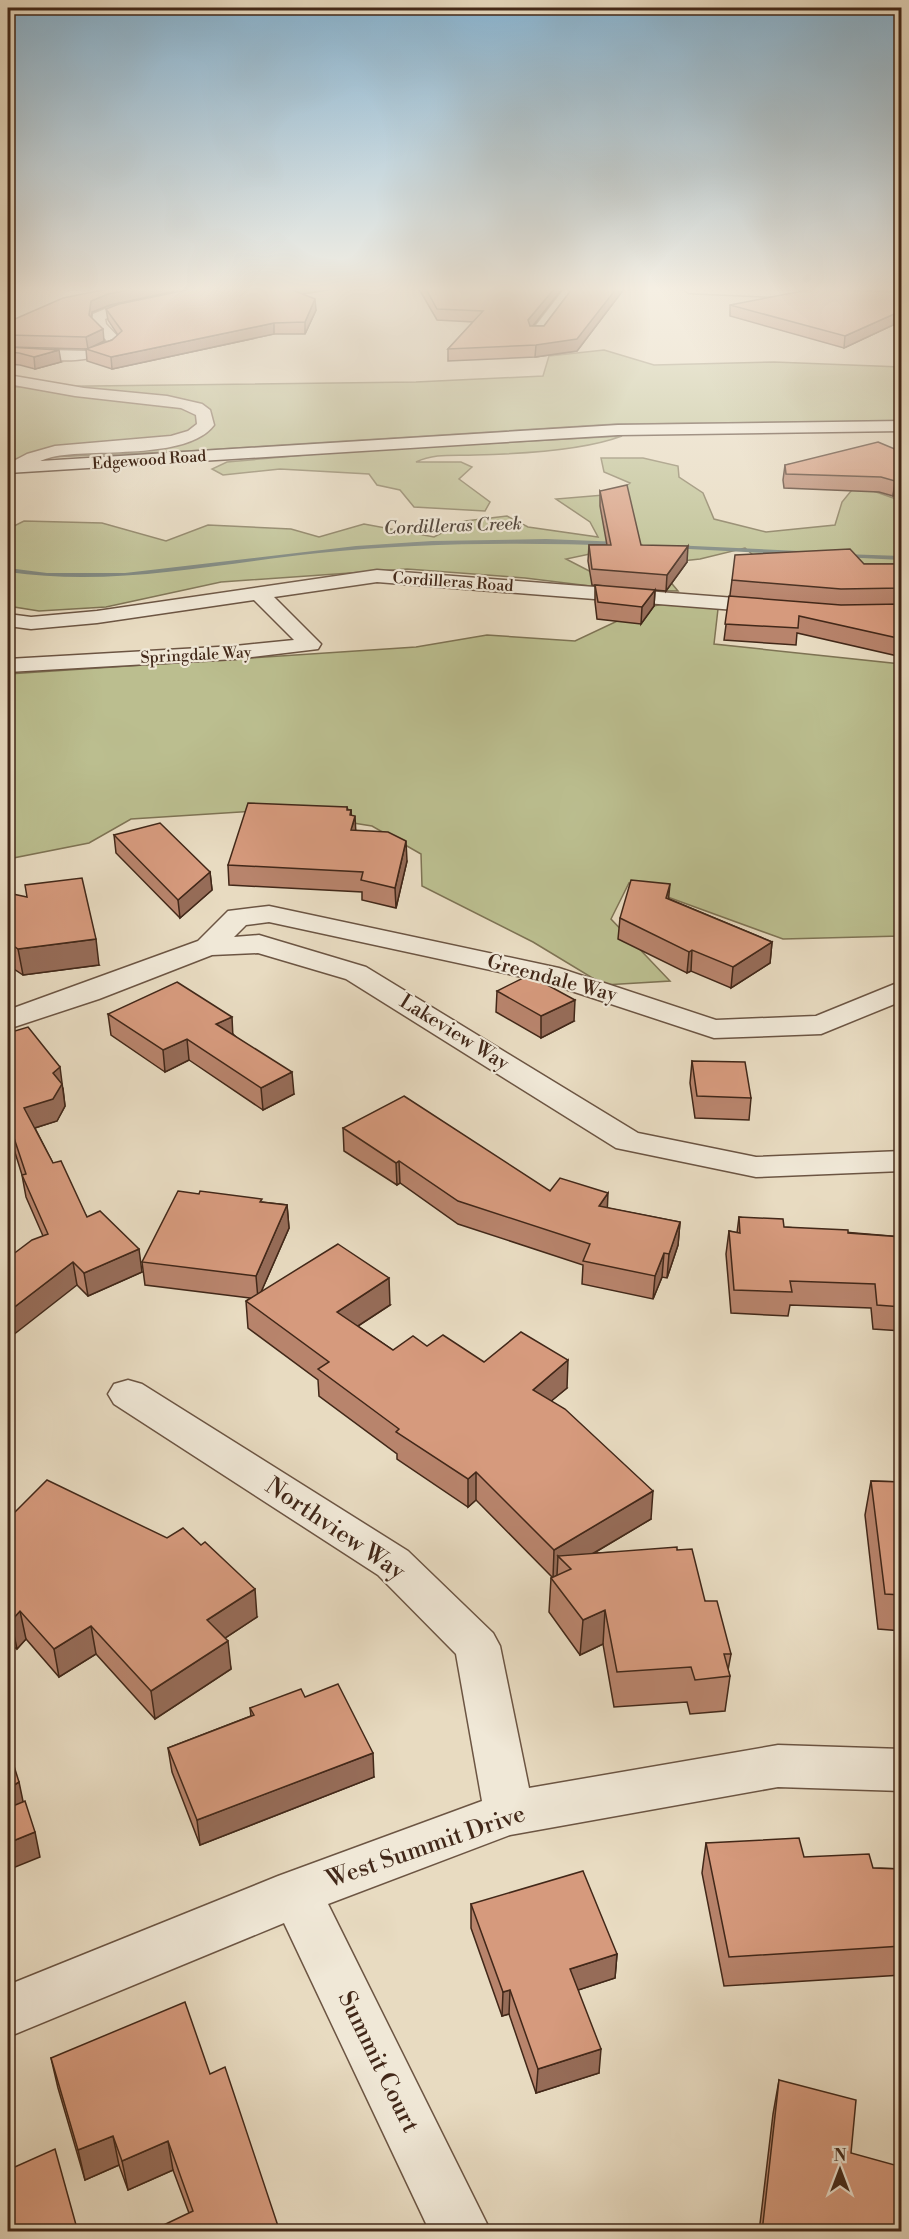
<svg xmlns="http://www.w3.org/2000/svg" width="909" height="2239" viewBox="0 0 909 2239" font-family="'Libre Bodoni',serif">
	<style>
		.green { fill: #bbbe8f; stroke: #7e7354; stroke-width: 1.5 }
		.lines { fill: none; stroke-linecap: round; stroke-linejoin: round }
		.stream { fill: #768079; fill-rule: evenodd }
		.minor-casing { stroke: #6c5543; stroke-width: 3 }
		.secondary-casing { stroke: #422819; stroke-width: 3 }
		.minor { fill: #f0e8d7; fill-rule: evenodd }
		.secondary { fill: #f0e8d7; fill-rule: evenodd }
		.wall { fill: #b8846c; stroke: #422819; stroke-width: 1.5 }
		.shaded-wall { fill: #966c58; stroke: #422819; stroke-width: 1.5 }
		.building { fill: #d69a7d; stroke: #422819; stroke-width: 1.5 }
		.labels { text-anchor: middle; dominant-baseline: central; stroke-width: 4.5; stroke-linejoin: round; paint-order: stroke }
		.far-street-label { font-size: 16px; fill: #422819; stroke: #f0e8d7 }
		.far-water-label { font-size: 18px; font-style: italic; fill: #584c41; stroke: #f0e8d7 }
		.street-label { font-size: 20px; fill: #422819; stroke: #f0e8d7 }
		.near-street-label { font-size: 24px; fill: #422819; stroke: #f0e8d7 }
	</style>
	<rect width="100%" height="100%" fill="#e8dbc1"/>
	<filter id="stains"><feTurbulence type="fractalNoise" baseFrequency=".00333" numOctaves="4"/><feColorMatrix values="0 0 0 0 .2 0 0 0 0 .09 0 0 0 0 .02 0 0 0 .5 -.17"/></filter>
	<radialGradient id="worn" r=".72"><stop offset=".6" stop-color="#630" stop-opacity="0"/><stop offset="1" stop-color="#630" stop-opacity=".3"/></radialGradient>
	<g class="green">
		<polygon points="604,350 654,365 774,362 901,367 902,421 616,424 187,451 8,459 8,387 416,382 543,376 549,356"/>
		<path d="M622,436C582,451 519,454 475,455C454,456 435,453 416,462H461L472,467L459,479L490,502L485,511L414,507L400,490L377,485L369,474L280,469L223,475L212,469L227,462L351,451Z"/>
		<polygon points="601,458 643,458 678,466 679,477 703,493 714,519 766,532 835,525 842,502 856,485 899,500 901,502 901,574 760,561 745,548 700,559 654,564 604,551 566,559 597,575 668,579 678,591 623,590 525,578 407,569 221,582 106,607 39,611 8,606 8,529 24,521 102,523 166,541 208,525 291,529 319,537 364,524 434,537 465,521 507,516 528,527 598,537 590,522 556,499 616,494 630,483 604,472"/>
		<polygon points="694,599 718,609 714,644 901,664 902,725 899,727 902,729 901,936 783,939 629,883 611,919 670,981 604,985 533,942 422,886 421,854 372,826 271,810 131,819 89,843 8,859 8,674 416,647 487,635 575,641 647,607"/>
	</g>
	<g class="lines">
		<g class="stream">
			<path d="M546,539L622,542L625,544L622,546C521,542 419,543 319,553C212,564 116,587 8,572V568L47,573H125L356,546L432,541Z"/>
			<polygon points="672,545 799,551 803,553 799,555 670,548 669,547"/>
			<polygon points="843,554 902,556 902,560 841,557 841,555"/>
		</g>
		<defs>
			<g id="minor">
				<path d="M195,289H218L217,292L119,313L105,319L106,324L122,341C101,369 40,359 8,357V349L88,351L101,347L107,341L92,325L93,314L110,307Z"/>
				<polygon points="564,289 577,289 542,336 532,336 530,333"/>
				<polygon points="683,289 829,291 836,295 829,299 689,293"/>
				<path d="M8,375L84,388L167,396L202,404L210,410L214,425C187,461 92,448 52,457C38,460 27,470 13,473L8,472V464L27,454L55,446L171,436L188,431L197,424L196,415L181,408L75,396L8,384Z"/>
				<polygon points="377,570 774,601 781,603 784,607 781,611 774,613 377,582 274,597 321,644 318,649 310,650 235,659 8,672 8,659 235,646 294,640 254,600 97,623 31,629 8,626 8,614 31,617 97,611"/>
				<polygon points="269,906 559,968 716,1020 816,1016 902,981 902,1001 821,1034 714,1038 541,981 269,922 246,925 234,937 259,935 366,967 638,1133 756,1157 902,1151 902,1171 756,1177 616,1148 346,979 258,953 212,955 99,999 8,1029 8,1010 198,941 228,911"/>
				<polygon points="128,1380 142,1384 408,1551 493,1633 500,1646 529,1788 778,1745 902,1749 902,1791 778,1787 510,1835 328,1904 491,2232 430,2232 284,1923 8,2037 8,1985 278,1876 482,1801 456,1654 378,1575 114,1404 108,1394 114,1384"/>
			</g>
			<polygon id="secondary" points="902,421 902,431 618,435 8,473 8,463 618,425"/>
		</defs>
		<use href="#minor" class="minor-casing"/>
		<use href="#secondary" class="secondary-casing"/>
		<use href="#minor" class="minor"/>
		<use href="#secondary" class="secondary"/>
	</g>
	<g class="wall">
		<polygon points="103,289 185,289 110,305 92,312 91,318 104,341 91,347 112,340 118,335 108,320 106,309 333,289 303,294 316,310 305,334 274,334 112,369 87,361 86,349 8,347 8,322 103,290"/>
		<polygon points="419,289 562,289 533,326 544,326 572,289 624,289 577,351 535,357 448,361 448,349 473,322 437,320"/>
		<polygon points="860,289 902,289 902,327 893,325 844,348 730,316 730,305 894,292 892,291 860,290"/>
		<polygon points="8,347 61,362 35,369 20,365 8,364"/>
		<polygon points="902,452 893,496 879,492 784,488 783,480 785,465"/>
		<polygon points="600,491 641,545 687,562 666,591 655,590 654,606 641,624 597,619 595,602 595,585 605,586 592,585 588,561 589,545 607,545 600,506"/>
		<polygon points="864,564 902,564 902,657 797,633 796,645 724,640 732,580"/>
		<polygon points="347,807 348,810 351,810 351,815 355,830 407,861 396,908 362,900 362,892 229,885 228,865"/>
		<polygon points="114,835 210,872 212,890 180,918 116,853"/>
		<polygon points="8,893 99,965 23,975 8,965"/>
		<polygon points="669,899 772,942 770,963 731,988 691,971 687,973 618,939 620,918"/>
		<polygon points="497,991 574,1021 541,1038 496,1012"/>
		<polygon points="108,1014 233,1034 294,1094 263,1110 189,1060 165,1072 111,1035"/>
		<polygon points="8,1033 63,1088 65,1106 57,1121 35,1128 53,1163 87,1217 142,1272 88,1296 77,1285 43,1236 26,1197 22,1175 8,1130"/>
		<polygon points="692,1061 751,1098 749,1120 695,1118 690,1083"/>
		<polygon points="902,1067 902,1100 898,1085"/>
		<polygon points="343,1128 607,1208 680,1222 678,1245 667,1278 662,1277 653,1299 582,1284 583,1265 458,1224 400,1183 397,1185 344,1151"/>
		<polygon points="262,1202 287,1205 289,1228 261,1292 390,1305 358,1326 393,1350 427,1346 484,1362 567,1388 551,1401 651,1519 594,1553 677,1550 705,1601 731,1654 728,1670 730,1676 725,1711 690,1714 687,1702 614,1707 603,1644 580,1655 549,1612 551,1578 552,1577 476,1500 468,1507 397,1459 397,1454 319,1396 318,1380 248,1328 246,1301 250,1298 145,1285 142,1262"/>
		<polygon points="739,1217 784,1227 902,1237 902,1331 873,1329 871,1308 790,1305 788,1316 731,1313 726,1254 729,1231 737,1233"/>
		<polygon points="871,1481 902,1482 902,1631 878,1629 865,1515"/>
		<polygon points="8,1519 257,1617 225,1638 231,1669 155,1719 96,1654 59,1677 26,1639 17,1649 8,1643"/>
		<polygon points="305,1697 374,1777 200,1845 172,1772 168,1748 251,1716 250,1708"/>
		<polygon points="706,1843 873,1868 902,1869 902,1975 724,1986 702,1873"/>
		<polygon points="471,1904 617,1954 615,1978 578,1990 599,2073 536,2093 509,2014 502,2016 471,1928"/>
		<polygon points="51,2058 210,2074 280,2232 189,2213 173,2170 128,2190 119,2165 85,2180 58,2088"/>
		<polygon points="779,2080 851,2153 902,2232 759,2232 773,2114"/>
	</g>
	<g class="shaded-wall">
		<polygon points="132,289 185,289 110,305 92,312 90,327 89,315 91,301 108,294"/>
		<polygon points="283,289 333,289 283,297"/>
		<polygon points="554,289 562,289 528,332 528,320"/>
		<polygon points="616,289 624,289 577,351 535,357 536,345"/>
		<polygon points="315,299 316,310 305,334 305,322"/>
		<polygon points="894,314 893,325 844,348 845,336"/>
		<polygon points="274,323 274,334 112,369 111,357"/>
		<polygon points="103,329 104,341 88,349 86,337"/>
		<polygon points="59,350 61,362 35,369 34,357"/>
		<polygon points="902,479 902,493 893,496 895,481"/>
		<polygon points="688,546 687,562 666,591 667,575"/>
		<polygon points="655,590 654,606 641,624 642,607"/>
		<polygon points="351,810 352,827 355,816 356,835 351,833 350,815"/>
		<polygon points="406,841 407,861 396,908 395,888"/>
		<polygon points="210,872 212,890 180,918 178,900"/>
		<polygon points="670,884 668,904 666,898"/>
		<polygon points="96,939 99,965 23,975 18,949"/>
		<polygon points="772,942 770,963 731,988 733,967"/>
		<polygon points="692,950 691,971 687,973 689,952"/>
		<polygon points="575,1000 574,1021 541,1038 541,1016"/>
		<polygon points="232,1017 233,1038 216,1024"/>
		<polygon points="187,1039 189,1060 165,1072 163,1050"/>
		<polygon points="60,1067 65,1106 57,1121 28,1130 24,1108 53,1073"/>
		<polygon points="292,1072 294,1094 263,1110 261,1088"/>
		<polygon points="399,1161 400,1183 397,1185 396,1163"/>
		<polygon points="608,1193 607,1216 599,1206"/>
		<polygon points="287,1205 289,1228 258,1299 256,1276"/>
		<polygon points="680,1222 678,1245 667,1278 669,1254"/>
		<polygon points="139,1249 142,1272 88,1296 84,1273"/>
		<polygon points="664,1253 662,1277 653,1299 655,1276"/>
		<polygon points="73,1262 77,1285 8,1339 8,1312"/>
		<polygon points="389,1278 390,1305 338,1339 337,1312"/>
		<polygon points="568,1360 567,1388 532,1417 533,1390"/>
		<polygon points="476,1472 476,1500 468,1507 468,1479"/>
		<polygon points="653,1491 651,1519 570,1567 558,1556 557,1575 553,1578 554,1550"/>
		<polygon points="255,1589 257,1617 210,1648 207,1620"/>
		<polygon points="605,1610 603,1644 580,1655 583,1620"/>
		<polygon points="20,1611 26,1639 17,1649 11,1621"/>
		<polygon points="91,1626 96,1654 59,1677 54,1649"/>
		<polygon points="228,1641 231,1669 155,1719 151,1691"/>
		<polygon points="373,1753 374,1777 200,1845 197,1820"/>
		<polygon points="19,1782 24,1806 8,1817 8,1789"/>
		<polygon points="35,1832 40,1857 8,1870 8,1843"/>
		<polygon points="617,1954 615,1978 569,1993 570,1969"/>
		<polygon points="510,1990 509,2014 502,2016 503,1992"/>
		<polygon points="601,2049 599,2073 536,2093 538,2069"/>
		<polygon points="113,2136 119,2165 85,2180 78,2150"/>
		<polygon points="168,2141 173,2170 128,2190 122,2161"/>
	</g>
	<g class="building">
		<polygon points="107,289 132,289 108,294 91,301 89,315 103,329 86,337 8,335 8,322 63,298"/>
		<polygon points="191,289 290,289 315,299 305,322 274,323 111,357 86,349 112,340 122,331 106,309 119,304"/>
		<polygon points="426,289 554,289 528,320 530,326 544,326 572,289 616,289 577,339 536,345 448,349 483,311 437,309"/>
		<polygon points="813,289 893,292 899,289 902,289 902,316 894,314 845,336 730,305"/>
		<polygon points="8,347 59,350 34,357 19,353 8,352"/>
		<polygon points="878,442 902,452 902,479 895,481 881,477 786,474 785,465"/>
		<polygon points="627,485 641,545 688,546 667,575 592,569 589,545 611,545 600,491"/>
		<polygon points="850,549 864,564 902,564 902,588 841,589 732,580 735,555"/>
		<polygon points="595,585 655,590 642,607 598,602"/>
		<polygon points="729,596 841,605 902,604 902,639 799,616 798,628 725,624"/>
		<polygon points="248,803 347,807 347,810 351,810 350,815 355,816 351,830 388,832 406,841 395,888 361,880 363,872 228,865"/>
		<polygon points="160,823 210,872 178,900 114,835"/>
		<polygon points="82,878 96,939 18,949 8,942 8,893 27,897 25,885"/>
		<polygon points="631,880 670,884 666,898 772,942 733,967 692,950 689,952 620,918"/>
		<polygon points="529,975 575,1000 541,1016 497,991"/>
		<polygon points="177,982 232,1017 216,1024 292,1072 261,1088 187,1039 163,1050 108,1014"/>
		<polygon points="28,1027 60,1067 53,1073 62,1084 53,1099 24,1108 53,1163 61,1161 87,1217 100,1211 139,1249 84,1273 73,1262 8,1312 8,1258 32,1240 48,1234 22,1175 26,1174 8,1120 8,1109 12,1108 8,1102 8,1033"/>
		<polygon points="692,1061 745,1062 751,1098 697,1096"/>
		<polygon points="404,1096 550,1191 560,1178 608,1193 599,1206 680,1222 669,1254 664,1253 655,1276 583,1261 590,1244 458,1201 399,1161 396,1163 343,1128"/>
		<polygon points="178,1191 199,1194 200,1191 262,1199 260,1202 287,1205 256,1276 142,1262"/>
		<polygon points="739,1217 783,1219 784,1227 848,1230 848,1233 902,1237 902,1307 877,1305 875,1284 790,1281 792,1292 734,1290 729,1231 740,1233"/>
		<polygon points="338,1244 389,1278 337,1312 393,1350 413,1336 427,1346 443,1335 484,1362 521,1332 568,1360 533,1390 565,1409 653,1491 554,1550 476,1472 468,1479 396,1432 399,1429 318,1369 329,1362 246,1301"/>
		<polygon points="47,1480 167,1538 183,1528 201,1545 205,1542 255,1589 207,1620 228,1641 151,1691 91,1626 54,1649 20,1611 11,1621 8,1619 8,1519"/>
		<polygon points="871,1481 902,1482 902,1595 885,1594"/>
		<polygon points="677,1547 677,1550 692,1549 705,1601 717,1601 731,1654 724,1654 730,1676 695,1680 691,1667 617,1672 605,1610 583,1620 551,1578 571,1569 558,1556"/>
		<polygon points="338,1684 373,1753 197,1820 168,1748 254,1715 250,1708 301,1689 305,1697"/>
		<polygon points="8,1747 19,1782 8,1789"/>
		<polygon points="25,1801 35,1832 8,1843 8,1808"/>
		<polygon points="799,1838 804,1857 869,1854 873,1868 902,1869 902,1946 729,1957 706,1843"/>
		<polygon points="583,1871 617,1954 570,1969 601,2049 538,2069 510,1990 503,1992 471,1904"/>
		<polygon points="185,2002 210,2074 225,2067 280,2232 149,2232 193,2211 168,2141 122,2161 113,2136 78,2150 51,2058"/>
		<polygon points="779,2080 856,2100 851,2153 902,2167 902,2232 762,2232"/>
		<polygon points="55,2149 78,2232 8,2232 8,2170"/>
	</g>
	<linearGradient id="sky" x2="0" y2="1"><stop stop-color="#88b6d5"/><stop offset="0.48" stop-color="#f5efe3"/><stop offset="1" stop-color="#f5efe3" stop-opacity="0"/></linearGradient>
	<rect width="909" height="602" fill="url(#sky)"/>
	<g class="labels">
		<g class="far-street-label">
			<text transform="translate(149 460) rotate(-4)">Edgewood Road</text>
			<text transform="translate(453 582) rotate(4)">Cordilleras Road</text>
			<text transform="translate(196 655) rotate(-3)">Springdale Way</text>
		</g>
		<g class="far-water-label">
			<text transform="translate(453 526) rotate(-2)">Cordilleras Creek</text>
		</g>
		<g class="street-label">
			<text transform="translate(552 979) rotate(15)">Greendale Way</text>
			<text transform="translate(454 1033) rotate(32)">Lakeview Way</text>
		</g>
		<g class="near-street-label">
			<text transform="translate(335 1529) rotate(34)">Northview Way</text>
			<text transform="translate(426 1847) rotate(-19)">West Summit Drive</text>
			<text transform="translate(378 2062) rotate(64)">Summit Court</text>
		</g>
	</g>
	<rect width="909" height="2239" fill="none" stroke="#e8dbc1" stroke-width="30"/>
	<rect x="9" y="9" width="891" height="2221" fill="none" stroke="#422819" stroke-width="3"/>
	<rect x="15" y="15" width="879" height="2209" fill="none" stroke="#422819" stroke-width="1.5"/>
	<g transform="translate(840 2170)" stroke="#f0e8d7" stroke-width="4.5" paint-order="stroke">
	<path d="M0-4.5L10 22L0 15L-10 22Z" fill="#422819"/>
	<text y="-9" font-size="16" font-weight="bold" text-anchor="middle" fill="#422819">N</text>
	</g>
	<rect width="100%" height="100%" filter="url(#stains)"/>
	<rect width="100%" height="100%" fill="url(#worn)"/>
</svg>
